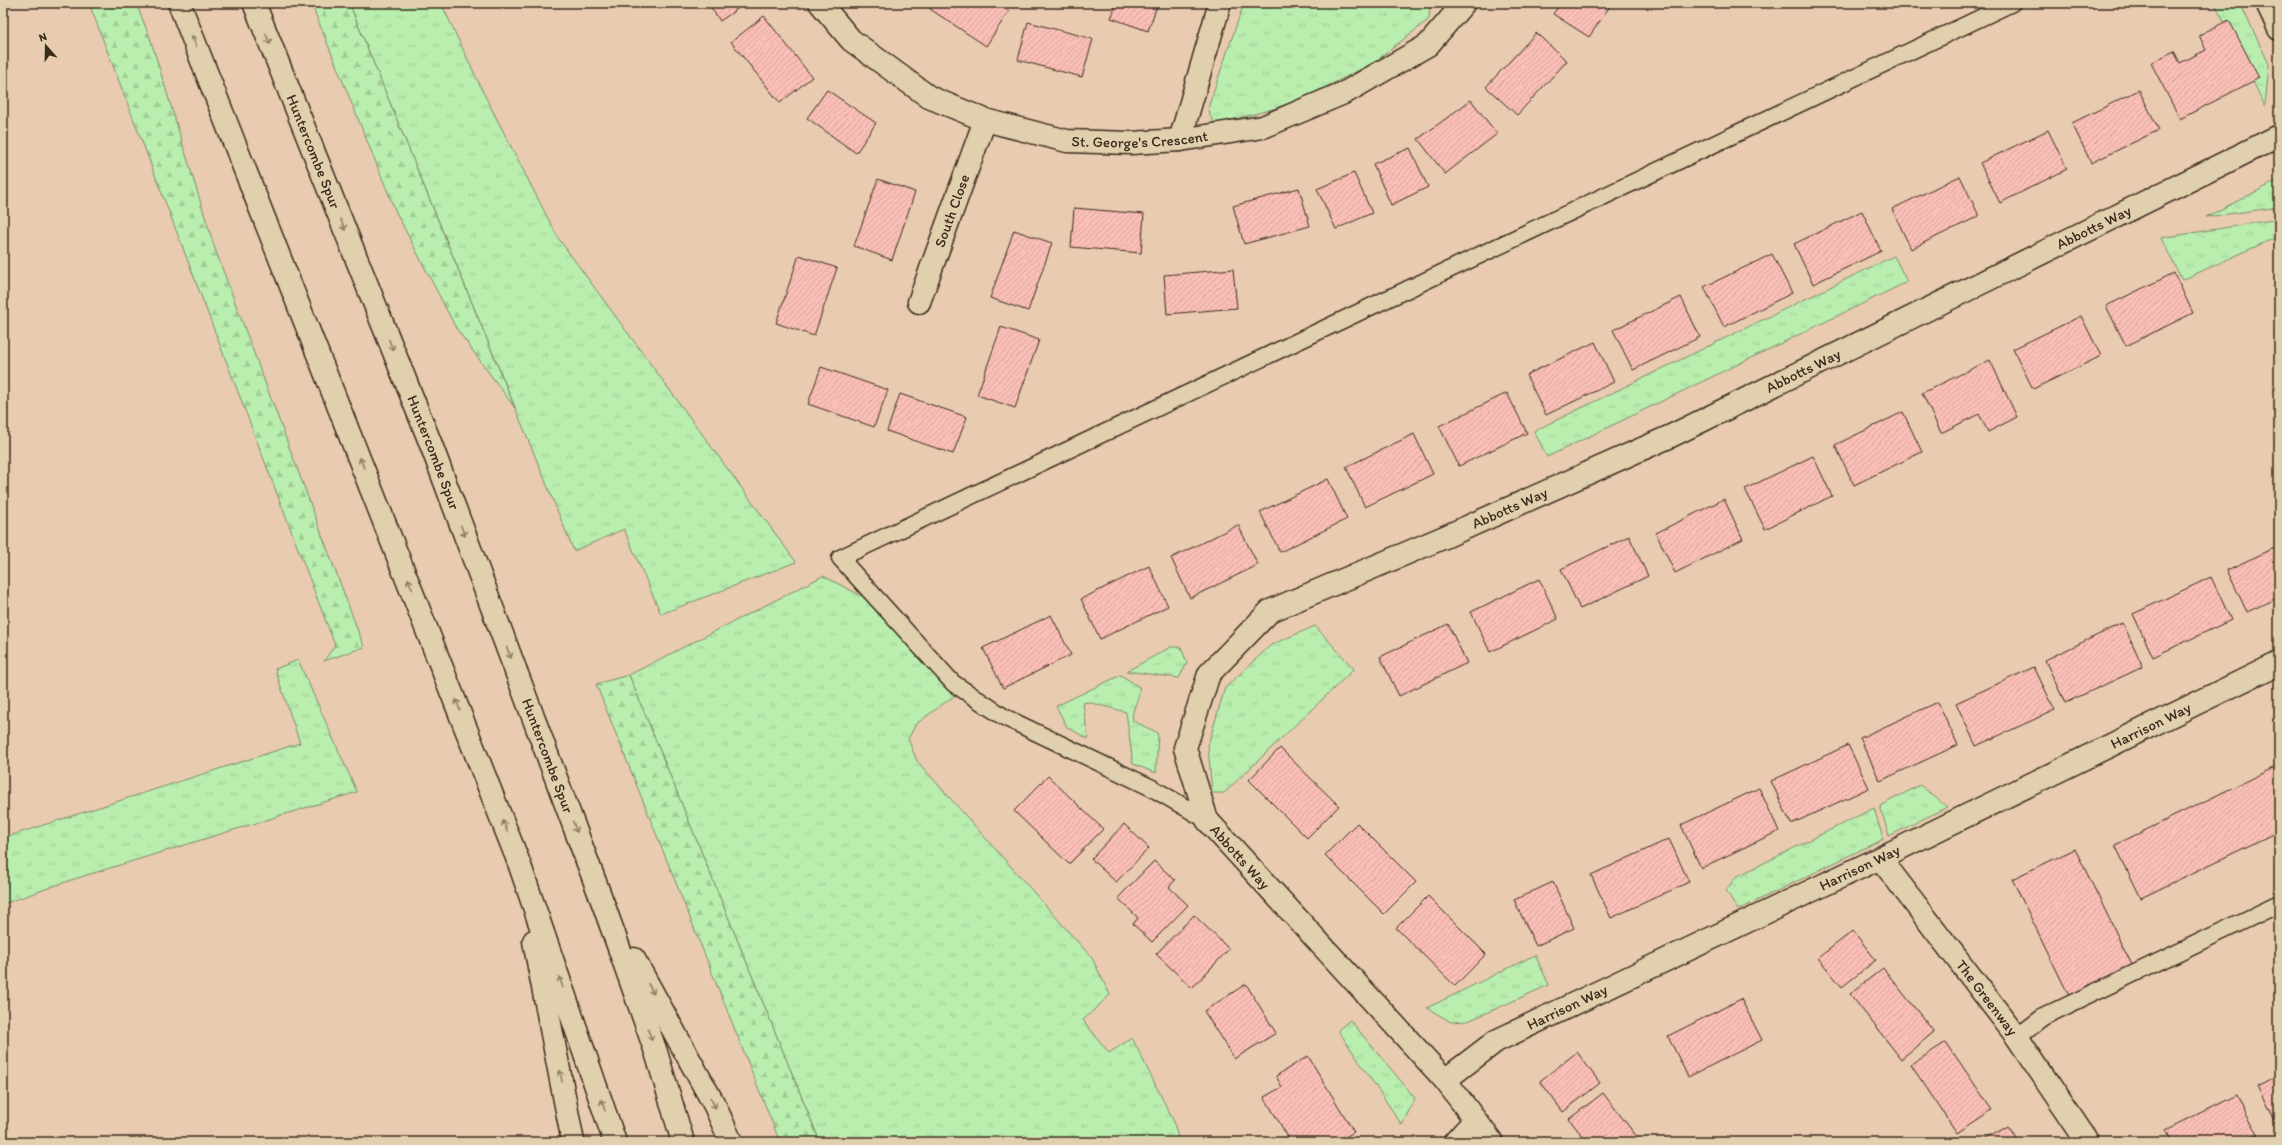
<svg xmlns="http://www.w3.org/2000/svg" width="2282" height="1145" viewBox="0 0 2282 1145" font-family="Itim,sans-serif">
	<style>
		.grass { fill: url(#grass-tufts); stroke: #7a8c66 }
		.forest { fill: url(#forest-firs); stroke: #7a8c66 }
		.building { fill: url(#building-hatch); stroke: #3b2a1e }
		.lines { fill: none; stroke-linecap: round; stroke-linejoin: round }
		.lane-casing { stroke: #3b2a1e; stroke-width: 19 }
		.street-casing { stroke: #3b2a1e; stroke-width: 25 }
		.highway-casing { stroke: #3b2a1e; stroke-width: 25 }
		.lane { stroke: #e1d0ad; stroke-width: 16 }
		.street { stroke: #e1d0ad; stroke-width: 22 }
		.highway { stroke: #e1d0ad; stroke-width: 22 }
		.oneway { stroke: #8e7d66 }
		.labels { text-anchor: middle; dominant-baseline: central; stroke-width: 4; stroke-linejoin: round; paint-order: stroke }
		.street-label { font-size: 15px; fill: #3b2a1e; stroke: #e1d0ad }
	</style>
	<defs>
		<pattern id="grass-tufts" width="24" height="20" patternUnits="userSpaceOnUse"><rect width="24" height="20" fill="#b9eeaf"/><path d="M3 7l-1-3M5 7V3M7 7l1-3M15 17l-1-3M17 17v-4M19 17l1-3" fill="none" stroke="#a0cc96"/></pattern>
		<pattern id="forest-firs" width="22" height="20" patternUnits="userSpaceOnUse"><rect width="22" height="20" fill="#b9eeaf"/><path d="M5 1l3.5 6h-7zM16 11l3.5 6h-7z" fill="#a0cc96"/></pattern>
		<pattern id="building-hatch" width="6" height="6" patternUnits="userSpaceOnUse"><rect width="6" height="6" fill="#fabfb6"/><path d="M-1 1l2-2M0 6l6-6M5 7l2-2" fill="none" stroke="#d7a49c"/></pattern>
	</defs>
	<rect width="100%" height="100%" fill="#e8cbb0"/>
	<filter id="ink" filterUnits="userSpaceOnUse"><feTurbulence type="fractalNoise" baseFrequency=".025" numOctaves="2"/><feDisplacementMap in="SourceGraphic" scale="8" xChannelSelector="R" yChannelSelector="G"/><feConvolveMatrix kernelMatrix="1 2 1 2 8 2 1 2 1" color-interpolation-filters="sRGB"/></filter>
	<g filter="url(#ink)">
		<g class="grass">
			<polygon points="349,3 441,3 485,96 558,238 796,562 661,614 624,529 574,551"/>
			<polygon points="1244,3 1427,3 1430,5 1429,19 1375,62 1292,104 1216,124 1210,116 1209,105"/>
			<polygon points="2215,3 2240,3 2269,64 2265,106"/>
			<polygon points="2279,180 2279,207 2206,217"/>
			<polygon points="2279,219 2279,236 2182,280 2161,238"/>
			<polygon points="1894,256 1907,282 1547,457 1534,431"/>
			<polygon points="823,576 885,608 958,693 916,724 908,739 917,761 1092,958 1110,995 1083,1020 1109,1053 1132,1038 1174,1122 1179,1142 820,1142 629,675"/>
			<polygon points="1315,626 1354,669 1224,793 1212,793 1208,745 1225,688 1271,645"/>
			<polygon points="1171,647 1181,647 1187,663 1179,678 1127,671"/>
			<polygon points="298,660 357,792 71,880 3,904 3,838 300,743 275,669"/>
			<path d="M1121,675L1139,687C1141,700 1130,708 1133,721L1156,732L1158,736L1156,773L1133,764L1126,712L1088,702L1083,703L1088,739L1067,727L1056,706Z"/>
			<polygon points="1920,785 1947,807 1889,836 1880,806"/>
			<polygon points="1874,808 1883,839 1738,910 1726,890 1736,877"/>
			<polygon points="1535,955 1549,985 1468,1021 1451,1022 1427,1008"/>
			<polygon points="1350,1020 1415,1098 1402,1125 1338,1030"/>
		</g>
		<g class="forest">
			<polygon points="89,3 136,3 150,38 215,249 364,647 324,661 335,645"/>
			<polygon points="311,3 349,3 515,408 456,328 396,212"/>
			<polygon points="629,675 820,1142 780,1142 596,684"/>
		</g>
		<g class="building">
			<polygon points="708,3 746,3 720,21"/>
			<polygon points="934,3 997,3 1009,11 986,46 930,9"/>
			<polygon points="1117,3 1158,3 1148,31 1111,18"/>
			<polygon points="1561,3 1612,3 1589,37 1553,14"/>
			<polygon points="764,16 812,77 780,103 731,42"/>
			<polygon points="2229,20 2259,78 2180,119 2151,63 2174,51 2180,63 2206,50 2199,35"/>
			<polygon points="1028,22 1093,39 1082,77 1018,60"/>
			<polygon points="1536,33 1567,61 1517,115 1486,87"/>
			<polygon points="827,90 876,123 856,153 807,118"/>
			<polygon points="2139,90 2159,130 2091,163 2072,123"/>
			<polygon points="1471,100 1497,134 1445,174 1418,139"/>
			<polygon points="2048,130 2067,169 2000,203 1980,163"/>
			<polygon points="1410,148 1428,187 1391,205 1373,164"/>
			<polygon points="1354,173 1372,213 1336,229 1317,189"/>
			<polygon points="1960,176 1979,216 1911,249 1892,209"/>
			<polygon points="878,179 915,192 892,260 854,246"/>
			<polygon points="1299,188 1310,226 1244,244 1233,206"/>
			<polygon points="1074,208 1144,214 1141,253 1071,247"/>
			<polygon points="1862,211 1881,251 1813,284 1794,244"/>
			<polygon points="1014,230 1052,243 1028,311 990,298"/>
			<polygon points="1772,254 1792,293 1724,327 1704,287"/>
			<polygon points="799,255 837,268 814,336 776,323"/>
			<polygon points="1233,269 1237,308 1167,314 1164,275"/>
			<polygon points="2174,273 2193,313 2126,346 2106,306"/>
			<polygon points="1681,297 1700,337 1633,370 1613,330"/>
			<polygon points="2081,316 2101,356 2033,389 2013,349"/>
			<polygon points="1001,327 1039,340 1015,408 977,395"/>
			<polygon points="1595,342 1614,382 1546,415 1526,375"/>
			<polygon points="1990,360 2017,417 1988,432 1979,414 1941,433 1922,393"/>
			<polygon points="821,367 888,390 874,427 808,404"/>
			<polygon points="1507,393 1527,433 1459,466 1439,426"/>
			<polygon points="900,394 967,417 953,454 887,431"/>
			<polygon points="1903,412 1922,452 1854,485 1835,445"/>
			<polygon points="1414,434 1433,474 1365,507 1346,467"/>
			<polygon points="1813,456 1832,496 1765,529 1745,489"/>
			<polygon points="1328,479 1347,519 1280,552 1260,512"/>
			<polygon points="1724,499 1743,539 1675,573 1656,533"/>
			<polygon points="1238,525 1258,565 1190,598 1171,558"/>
			<polygon points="1629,536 1648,576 1580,609 1561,569"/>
			<polygon points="2279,546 2279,597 2247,612 2227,570"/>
			<polygon points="1149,566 1168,606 1100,639 1081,599"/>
			<polygon points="2211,577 2231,620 2153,657 2133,614"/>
			<polygon points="1539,579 1558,619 1490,652 1471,612"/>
			<polygon points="1051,615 1071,655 1003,688 983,648"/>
			<polygon points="2123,623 2143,667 2065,703 2045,660"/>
			<polygon points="1448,624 1467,663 1399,696 1380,657"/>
			<polygon points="2034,667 2055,710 1976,746 1956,703"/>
			<polygon points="1938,702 1958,745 1880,781 1860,738"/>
			<polygon points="1848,745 1869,788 1791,824 1771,781"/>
			<polygon points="1280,748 1339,806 1307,838 1249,780"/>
			<polygon points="2279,765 2279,831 2141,898 2115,845"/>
			<polygon points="1048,776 1103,829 1069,864 1014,811"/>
			<polygon points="1759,788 1779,831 1701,868 1681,825"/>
			<polygon points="1357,823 1416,882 1384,914 1325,855"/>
			<polygon points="1124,824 1149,848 1116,882 1091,859"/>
			<polygon points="1669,839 1689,882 1611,918 1591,875"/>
			<polygon points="2075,849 2135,971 2072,1002 2012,879"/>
			<polygon points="1154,861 1175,880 1169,887 1188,905 1152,942 1133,924 1138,918 1118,898"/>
			<polygon points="1553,882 1574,928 1536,946 1514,900"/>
			<polygon points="1428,896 1486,954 1455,986 1396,928"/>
			<polygon points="1194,915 1229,949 1192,988 1156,954"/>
			<polygon points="1853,931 1876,960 1842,987 1818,958"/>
			<polygon points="1883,968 1934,1032 1901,1059 1850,994"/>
			<polygon points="1246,984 1276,1033 1234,1059 1204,1011"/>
			<polygon points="1741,999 1762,1040 1688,1077 1668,1036"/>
			<polygon points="1946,1042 1992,1110 1957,1133 1911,1065"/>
			<polygon points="1577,1052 1600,1083 1563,1112 1540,1081"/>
			<polygon points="1308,1056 1354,1132 1336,1142 1291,1142 1264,1097 1282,1087 1276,1076"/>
			<polygon points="2279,1075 2279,1128 2278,1128 2258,1086"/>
			<polygon points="1603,1093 1641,1142 1587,1142 1569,1119"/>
			<polygon points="2236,1094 2257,1137 2246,1142 2170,1142 2164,1130"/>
			<polygon points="2008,1126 2018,1142 1981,1142"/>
		</g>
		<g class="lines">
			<defs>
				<g id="lane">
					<polyline points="1207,820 1152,788 1004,717 953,683 840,558 2012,3"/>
					<polyline points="2017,1037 2043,1017 2279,904"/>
				</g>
				<g id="street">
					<path id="s1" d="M820,3L851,40L929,97L985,120L1067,141L1131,143L1180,140L1263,127L1346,92L1428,45L1464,3"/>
					<polyline points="2267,3 2279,29"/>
					<polyline points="1180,140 1220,3"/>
					<path id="s2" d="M919,302L985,120"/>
					<path id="s3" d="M1880,858L2017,1037L2088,1142"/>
					<path id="s4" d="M1445,1080L1496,1041L1880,858L2279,663"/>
					<polyline points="1455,1142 1475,1120"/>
					<path id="s5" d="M1492,1142L1445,1080L1207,820L1185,748L1209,674L1270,611L1447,536L1671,436L2279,136"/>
				</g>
				<g id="highway">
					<polyline points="179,3 519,863 615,1142"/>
					<path id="s6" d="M254,3L430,442L604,906L656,1052L683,1142"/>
					<polyline points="534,941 573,1142"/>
					<polyline points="634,959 715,1106 731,1142"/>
				</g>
			</defs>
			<use href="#lane" class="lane-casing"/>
			<use href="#street" class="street-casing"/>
			<use href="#highway" class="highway-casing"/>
			<use href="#lane" class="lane"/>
			<use href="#street" class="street"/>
			<use href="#highway" class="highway"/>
		</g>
		<defs><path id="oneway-shaft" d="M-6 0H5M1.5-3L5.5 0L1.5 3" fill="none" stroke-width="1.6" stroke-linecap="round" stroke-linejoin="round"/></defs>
		<g class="oneway">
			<use href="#oneway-shaft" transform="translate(268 39) rotate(68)"/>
			<use href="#oneway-shaft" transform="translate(194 41) rotate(-112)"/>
			<use href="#oneway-shaft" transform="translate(343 225) rotate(68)"/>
			<use href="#oneway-shaft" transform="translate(391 345) rotate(68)"/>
			<use href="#oneway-shaft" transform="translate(362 463) rotate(-112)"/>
			<use href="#oneway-shaft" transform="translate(463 531) rotate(69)"/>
			<use href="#oneway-shaft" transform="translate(410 584) rotate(-112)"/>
			<use href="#oneway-shaft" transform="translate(509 653) rotate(69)"/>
			<use href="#oneway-shaft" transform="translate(458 705) rotate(-111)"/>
			<use href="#oneway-shaft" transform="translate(505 826) rotate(-111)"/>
			<use href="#oneway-shaft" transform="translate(575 827) rotate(69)"/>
			<use href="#oneway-shaft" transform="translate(561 982) rotate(-109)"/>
			<use href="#oneway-shaft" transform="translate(651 989) rotate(61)"/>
			<use href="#oneway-shaft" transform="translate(650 1035) rotate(71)"/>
			<use href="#oneway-shaft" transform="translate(561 1076) rotate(-101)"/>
			<use href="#oneway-shaft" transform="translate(713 1103) rotate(62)"/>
			<use href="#oneway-shaft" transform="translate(603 1105) rotate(-109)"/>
		</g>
	</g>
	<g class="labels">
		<g class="street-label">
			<text stroke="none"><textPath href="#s1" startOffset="363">St. George's Crescent</textPath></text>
			<text stroke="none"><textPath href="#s6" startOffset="160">Huntercombe Spur</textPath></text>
			<text stroke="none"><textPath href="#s2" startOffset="97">South Close</textPath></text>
			<text stroke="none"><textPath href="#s5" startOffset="1580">Abbotts Way</textPath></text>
			<text stroke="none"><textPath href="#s5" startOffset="1256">Abbotts Way</textPath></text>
			<text stroke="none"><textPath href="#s6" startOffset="484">Huntercombe Spur</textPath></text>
			<text stroke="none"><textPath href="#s5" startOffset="932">Abbotts Way</textPath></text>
			<text stroke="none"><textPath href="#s4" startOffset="791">Harrison Way</textPath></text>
			<text stroke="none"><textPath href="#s6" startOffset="808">Huntercombe Spur</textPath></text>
			<text transform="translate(1240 857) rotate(48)">Abbotts Way</text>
			<text stroke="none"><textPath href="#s4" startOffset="467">Harrison Way</textPath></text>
			<text stroke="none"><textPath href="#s3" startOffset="176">The Greenway</textPath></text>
			<text stroke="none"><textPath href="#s4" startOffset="143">Harrison Way</textPath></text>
		</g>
	</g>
	<rect width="2282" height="1145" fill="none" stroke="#e1d0ad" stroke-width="16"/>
	<rect x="8" y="8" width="2266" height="1129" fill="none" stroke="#3b2a1e" stroke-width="1.5" filter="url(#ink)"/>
	<g transform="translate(46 46) rotate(340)" stroke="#e1d0ad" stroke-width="3" paint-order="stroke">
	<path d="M0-3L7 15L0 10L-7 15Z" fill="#3b2a1e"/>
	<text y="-6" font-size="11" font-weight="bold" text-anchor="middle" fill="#3b2a1e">N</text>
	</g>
</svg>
